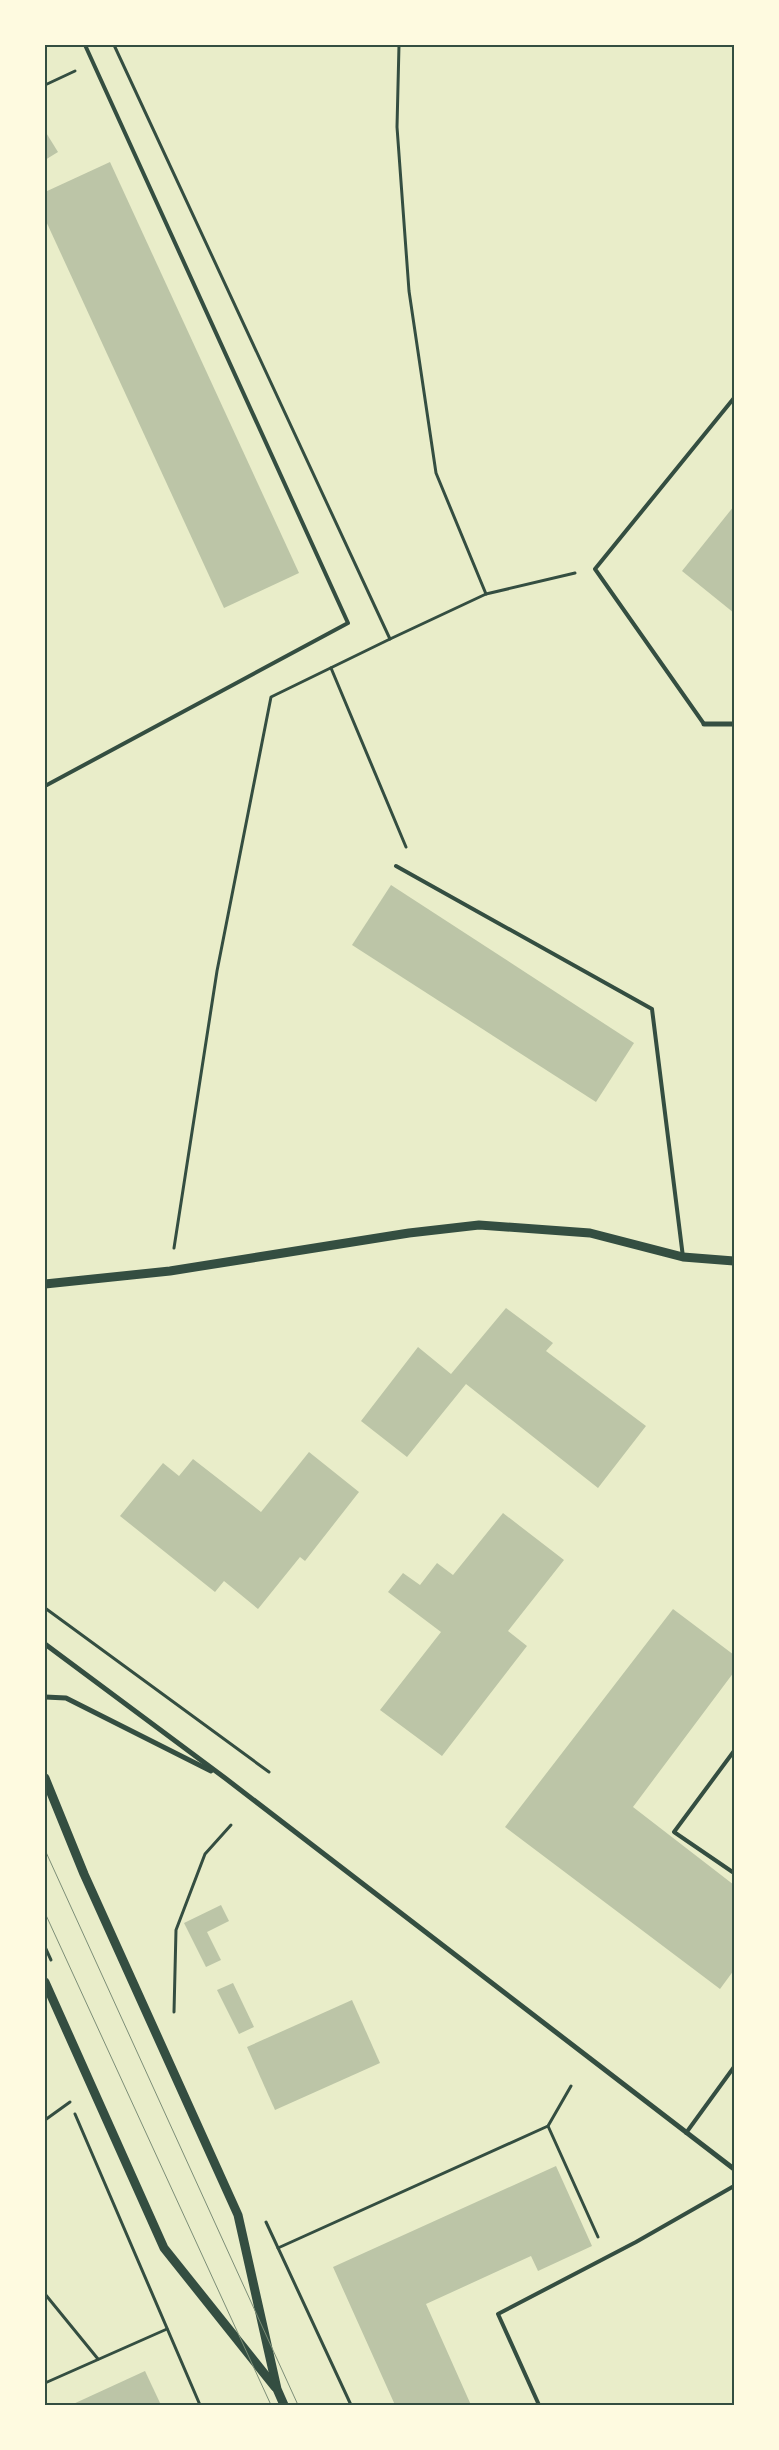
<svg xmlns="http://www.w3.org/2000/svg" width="779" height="2450" viewBox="0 0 779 2450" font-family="Commissioner,sans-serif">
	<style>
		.building { fill: #bcc5a7 }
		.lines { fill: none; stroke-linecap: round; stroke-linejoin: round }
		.path { stroke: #344e41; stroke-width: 3 }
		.service { stroke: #344e41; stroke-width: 4 }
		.minor { stroke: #344e41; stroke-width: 5 }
		.tertiary { stroke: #344e41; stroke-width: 9 }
		.tram { stroke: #7c8e77; stroke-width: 1 }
		.neatline { fill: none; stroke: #344e41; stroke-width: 2 }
	</style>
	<rect width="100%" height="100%" fill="#e9edc9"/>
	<g class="building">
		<polygon points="45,131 58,152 45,160"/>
		<polygon points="110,162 299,573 224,608 45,219 45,192"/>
		<polygon points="734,506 734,613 682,571"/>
		<polygon points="391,885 634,1043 596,1102 352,945"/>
		<polygon points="506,1308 553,1343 546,1351 646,1426 598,1488 466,1384 407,1457 361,1421 418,1347 451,1374"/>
		<polygon points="309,1452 359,1492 305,1561 300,1557 258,1609 224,1581 215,1592 120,1516 163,1463 179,1476 193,1459 261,1512"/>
		<polygon points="503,1513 564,1560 508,1631 527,1646 442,1756 380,1710 441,1632 388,1592 403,1573 420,1585 437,1563 453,1575"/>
		<polygon points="673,1609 734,1655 734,1672 633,1807 734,1885 734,1970 720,1989 505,1827"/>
		<polygon points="221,1905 229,1921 207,1932 221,1960 206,1967 184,1923"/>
		<polygon points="233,1983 254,2027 239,2034 217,1990"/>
		<polygon points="352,2000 380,2063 275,2110 247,2047"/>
		<polygon points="556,2166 592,2246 538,2271 531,2256 426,2304 471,2405 395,2405 333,2267"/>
		<polygon points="145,2371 161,2405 71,2405"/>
	</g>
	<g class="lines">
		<g class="path">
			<polyline points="114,45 390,639 271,697 217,971 174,1248"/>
			<polyline points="399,45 397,127 409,291 436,473 486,594"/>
			<polyline points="45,85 75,71"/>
			<polyline points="390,639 486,594 575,573"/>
			<polyline points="331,668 406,847"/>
			<polyline points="45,1608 269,1772"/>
			<polyline points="45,1947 51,1960"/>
			<polyline points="174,2012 176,1930 205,1854 231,1825"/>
			<polyline points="75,2114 200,2405"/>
			<polyline points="45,2120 70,2102"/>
			<polyline points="548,2126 598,2237"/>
			<polyline points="266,2222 351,2405"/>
			<polyline points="278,2248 548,2126 571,2086"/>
			<polyline points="45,2294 98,2359"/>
			<polyline points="45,2383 167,2329"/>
		</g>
		<g class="service">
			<polyline points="704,724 595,569 734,398"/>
			<polyline points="45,786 348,623 85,45"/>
			<polyline points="396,866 652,1009 683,1257"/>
			<polyline points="734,1751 674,1832 734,1873"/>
			<polyline points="686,2133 734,2067"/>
			<polyline points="539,2405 498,2314 636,2242 734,2186"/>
		</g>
		<g class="minor">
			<polyline points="704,724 734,724"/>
			<polyline points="45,1644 225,1778 734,2169"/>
			<polyline points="45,1697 66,1698 211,1771"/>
		</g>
		<g class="tertiary">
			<polyline points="45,1284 170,1271 409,1233 479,1225 590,1233 683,1257 734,1261"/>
			<polyline points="45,1778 84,1874 238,2215 277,2389 284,2405"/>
			<polyline points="45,1982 164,2248 275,2387"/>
		</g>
		<g class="tram">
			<polyline points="45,1850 298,2405"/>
			<polyline points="45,1913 271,2405"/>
		</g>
	</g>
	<rect width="779" height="2450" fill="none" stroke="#fefae0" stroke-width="92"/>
	<rect x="46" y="46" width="687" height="2358" class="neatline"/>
</svg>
